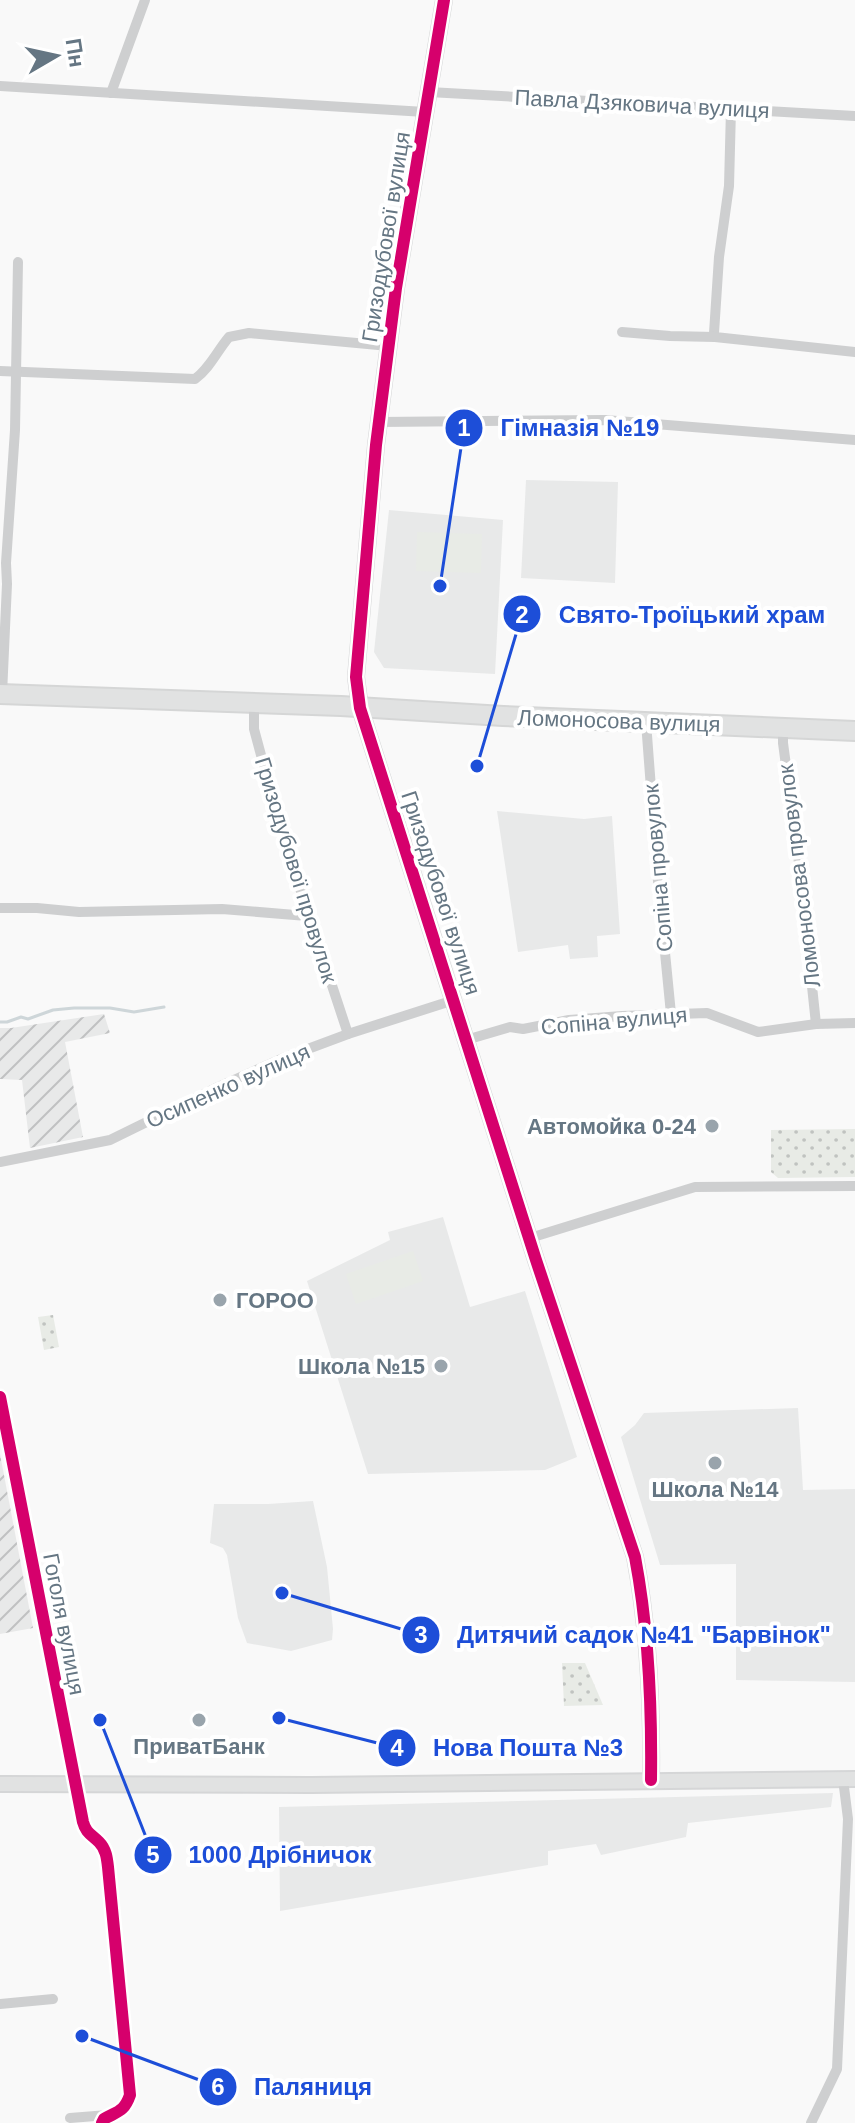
<svg xmlns="http://www.w3.org/2000/svg" width="855" height="2123" viewBox="0 0 855 2123" font-family="Arial,sans-serif">
	<style>
		.built { fill: #e8e9e9 }
		.industrial { fill: url(#industrial-furrows) }
		.grass { fill: url(#grass-dots) }
		.garden { fill: #e8ebe6 }
		.lines { fill: none; stroke-linecap: round; stroke-linejoin: round }
		.stream { stroke: #ced6d9; stroke-width: 3 }
		.secondary-casing { stroke: #d5d6d7; stroke-width: 18 }
		.highway-casing { stroke: #d5d6d6; stroke-width: 22 }
		.street { stroke: #cecfd0; stroke-width: 10 }
		.secondary { stroke: #e1e2e2; stroke-width: 14 }
		.highway { stroke: #e1e2e2; stroke-width: 18 }
		.cycleway-casing { stroke: #fff; stroke-width: 17 }
		.cycleway { stroke: #d6006c; stroke-width: 12 }
		.poi-dot { fill: #99a4ac; stroke: #fff; stroke-width: 3 }
		.labels { text-anchor: middle; dominant-baseline: central; stroke-width: 8; stroke-linejoin: round; paint-order: stroke }
		.street-label { font-size: 22px; fill: #657683; stroke: #fff }
		.poi-label { font-size: 22px; font-weight: bold; fill: #657683; stroke: #fff; text-anchor: end }
		.leader { fill: none; stroke: #1d4ed8; stroke-width: 3 }
		.callout-dot { fill: #1d4ed8; stroke: #fff; stroke-width: 3 }
		.mark-label { font-size: 24px; text-anchor: middle; font-weight: bold; fill: #fff }
		.callout-label { font-size: 24px; text-anchor: middle; font-weight: bold; fill: #1d4ed8; stroke: #fff; stroke-width: 8; stroke-linejoin: round; paint-order: stroke }
	</style>
	<defs>
		<pattern id="industrial-furrows" width="10" height="10" patternUnits="userSpaceOnUse" patternTransform="scale(2)"><rect width="10" height="10" fill="#e8e9e9"/><path d="M-1 1l2-2M0 10L10 0M9 11l2-2" fill="none" stroke="#c0c1c2"/></pattern>
		<pattern id="grass-dots" width="8" height="8" patternUnits="userSpaceOnUse" patternTransform="scale(2)"><rect width="8" height="8" fill="#e8ebe6"/><path d="M2 2h.1M6 6h.1" fill="none" stroke="#c0c3c0" stroke-width="1.8" stroke-linecap="round"/></pattern>
	</defs>
	<rect width="100%" height="100%" fill="#f9f9f9"/>
	<g class="built">
		<polygon points="526,480 618,482 615,583 521,578"/>
		<polygon points="389,510 503,520 495,674 384,668 374,652"/>
		<polygon points="497,811 584,819 612,816 620,934 597,936 598,957 570,959 568,945 518,952"/>
		<polygon points="443,1217 470,1307 525,1291 577,1457 545,1470 368,1474 307,1281 390,1240 388,1232"/>
		<polygon points="798,1408 803,1490 855,1489 855,1682 736,1680 736,1564 660,1565 621,1437 635,1425 644,1413"/>
		<polygon points="313,1501 327,1567 333,1629 332,1640 291,1651 247,1643 238,1618 227,1555 223,1548 210,1543 214,1504 268,1504"/>
		<polygon points="833,1793 831,1807 688,1823 686,1837 601,1855 596,1844 548,1851 548,1865 280,1911 279,1807"/>
	</g>
	<g class="industrial">
		<polygon points="104,1014 110,1033 65,1042 83,1137 30,1148 22,1080 0,1079 0,1028 11,1028"/>
		<polygon points="0,1454 33,1628 0,1634"/>
	</g>
	<g class="grass">
		<polygon points="855,1129 855,1177 778,1178 771,1172 771,1130"/>
		<polygon points="53,1315 59,1347 44,1350 38,1317"/>
		<polygon points="562,1663 585,1663 603,1705 564,1706"/>
	</g>
	<g class="garden">
		<polygon points="417,532 482,534 481,573 416,571"/>
		<polygon points="413,1251 423,1281 356,1304 346,1274"/>
	</g>
	<g class="lines">
		<polyline class="stream" points="0,1022 7,1022 21,1017 28,1019 53,1010 74,1008 110,1008 134,1012 164,1007"/>
		<defs>
			<g id="secondary">
				<path d="M444,0L396,288L376,445L356,677L360,708L536,1260L635,1557C649,1631 652,1705 651,1780"/>
				<polyline points="0,1784 311,1785 855,1779"/>
			</g>
			<polyline id="highway" points="0,694 341,706 503,716 855,731"/>
		</defs>
		<use href="#secondary" class="secondary-casing"/>
		<use href="#highway" class="highway-casing"/>
		<g class="street">
			<polyline points="0,86 425,112"/>
			<polyline points="429,92 855,116"/>
			<polyline points="111,93 145,0"/>
			<polyline points="731,109 729,186 719,257 714,333 715,337 855,352"/>
			<polyline points="622,332 670,336 715,337"/>
			<path d="M0,371L195,379C210,368 217,351 229,337L249,333L389,346"/>
			<polyline points="379,422 605,420 855,440"/>
			<polyline points="2,694 7,584 6,563 15,430 18,262"/>
			<polyline points="254,703 254,729 283,837 348,1034"/>
			<polyline points="646,722 658,881 671,1014"/>
			<polyline points="783,727 783,743 799,863 816,1024"/>
			<polyline points="0,908 37,908 79,912 222,909 307,916"/>
			<polyline points="466,1040 510,1027 523,1029 569,1020 622,1016 707,1013 758,1032 816,1024 855,1023"/>
			<polyline points="0,1162 110,1140 218,1087 281,1059 348,1034 454,1000"/>
			<polyline points="530,1238 695,1187 855,1186"/>
			<path d="M0,1397L83,1822C86,1833 91,1834 99,1842C106,1849 107,1858 108,1867L130,2095C124,2112 118,2111 104,2119L102,2123"/>
			<polyline points="0,2004 53,1999"/>
			<polyline points="70,2118 108,2115"/>
			<polyline points="811,2123 837,2069 848,1819 843,1779"/>
		</g>
		<use href="#secondary" class="secondary"/>
		<use href="#highway" class="highway"/>
		<defs>
			<g id="cycleway">
				<path d="M444,0L396,288L376,445L356,677L360,708L536,1260L635,1557C649,1631 652,1705 651,1780"/>
				<path d="M0,1397L83,1822C86,1833 91,1834 99,1842C106,1849 107,1858 108,1867L130,2095C124,2112 118,2111 104,2119L102,2123"/>
			</g>
		</defs>
		<use href="#cycleway" class="cycleway-casing"/>
		<use href="#cycleway" class="cycleway"/>
	</g>
	<g class="poi-dot">
		<circle cx="712" cy="1126" r="8"/>
		<circle cx="220" cy="1300" r="8"/>
		<circle cx="441" cy="1366" r="8"/>
		<circle cx="715" cy="1463" r="8"/>
		<circle cx="199" cy="1720" r="8"/>
	</g>
	<g class="labels">
		<g class="street-label">
			<text transform="translate(642 104) rotate(3)">Павла Дзяковича вулиця</text>
			<text transform="translate(386 237) rotate(-81)">Гризодубової вулиця</text>
			<text transform="translate(619 721) rotate(2)">Ломоносова вулиця</text>
			<text transform="translate(658 868) rotate(-95)">Сопіна провулок</text>
			<text transform="translate(296 870) rotate(73)">Гризодубової провулок</text>
			<text transform="translate(799 876) rotate(-97)">Ломоносова провулок</text>
			<text transform="translate(441 893) rotate(72)">Гризодубової вулиця</text>
			<text transform="translate(614 1021) rotate(-5)">Сопіна вулиця</text>
			<text transform="translate(228 1086) rotate(-24)">Осипенко вулиця</text>
			<text transform="translate(64 1624) rotate(79)">Гоголя вулиця</text>
		</g>
		<g class="poi-label">
			<text x="696" y="1126">Автомойка 0-24</text>
			<text x="236" y="1300" text-anchor="start">ГОРОО</text>
			<text x="425" y="1366">Школа №15</text>
			<text x="715" y="1489" text-anchor="middle">Школа №14</text>
			<text x="199" y="1746" text-anchor="middle">ПриватБанк</text>
		</g>
	</g>
	<path class="leader" d="M440 586L464 428M477 766L522 614M282 1593L421 1635M279 1718L397 1748M100 1720L153 1855M82 2036L218 2087"/>
	<g class="callout-dot">
		<circle cx="440" cy="586" r="8"/>
		<circle cx="477" cy="766" r="8"/>
		<circle cx="282" cy="1593" r="8"/>
		<circle cx="279" cy="1718" r="8"/>
		<circle cx="100" cy="1720" r="8"/>
		<circle cx="82" cy="2036" r="8"/>
		<circle cx="464" cy="428" r="20"/>
		<circle cx="522" cy="614" r="20"/>
		<circle cx="421" cy="1635" r="20"/>
		<circle cx="397" cy="1748" r="20"/>
		<circle cx="153" cy="1855" r="20"/>
		<circle cx="218" cy="2087" r="20"/>
	</g>
	<g class="mark-label">
		<text x="464" y="436">1</text>
		<text x="522" y="623">2</text>
		<text x="421" y="1643">3</text>
		<text x="397" y="1756">4</text>
		<text x="153" y="1863">5</text>
		<text x="218" y="2095">6</text>
	</g>
	<g class="callout-label">
		<text x="580" y="436">Гімназія №19</text>
		<text x="692" y="623">Свято-Троїцький храм</text>
		<text x="644" y="1643">Дитячий садок №41 "Барвінок"</text>
		<text x="528" y="1756">Нова Пошта №3</text>
		<text x="280" y="1863">1000 Дрібничок</text>
		<text x="313" y="2095">Паляниця</text>
	</g>
	<g transform="translate(56 56) rotate(81)" stroke="#ffffff" stroke-width="6" paint-order="stroke">
	<path d="M0-6L14 30L0 20L-14 30Z" fill="#657683"/>
	<text y="-12" font-size="22" font-weight="bold" text-anchor="middle" fill="#657683">Пн</text>
	</g>
</svg>
